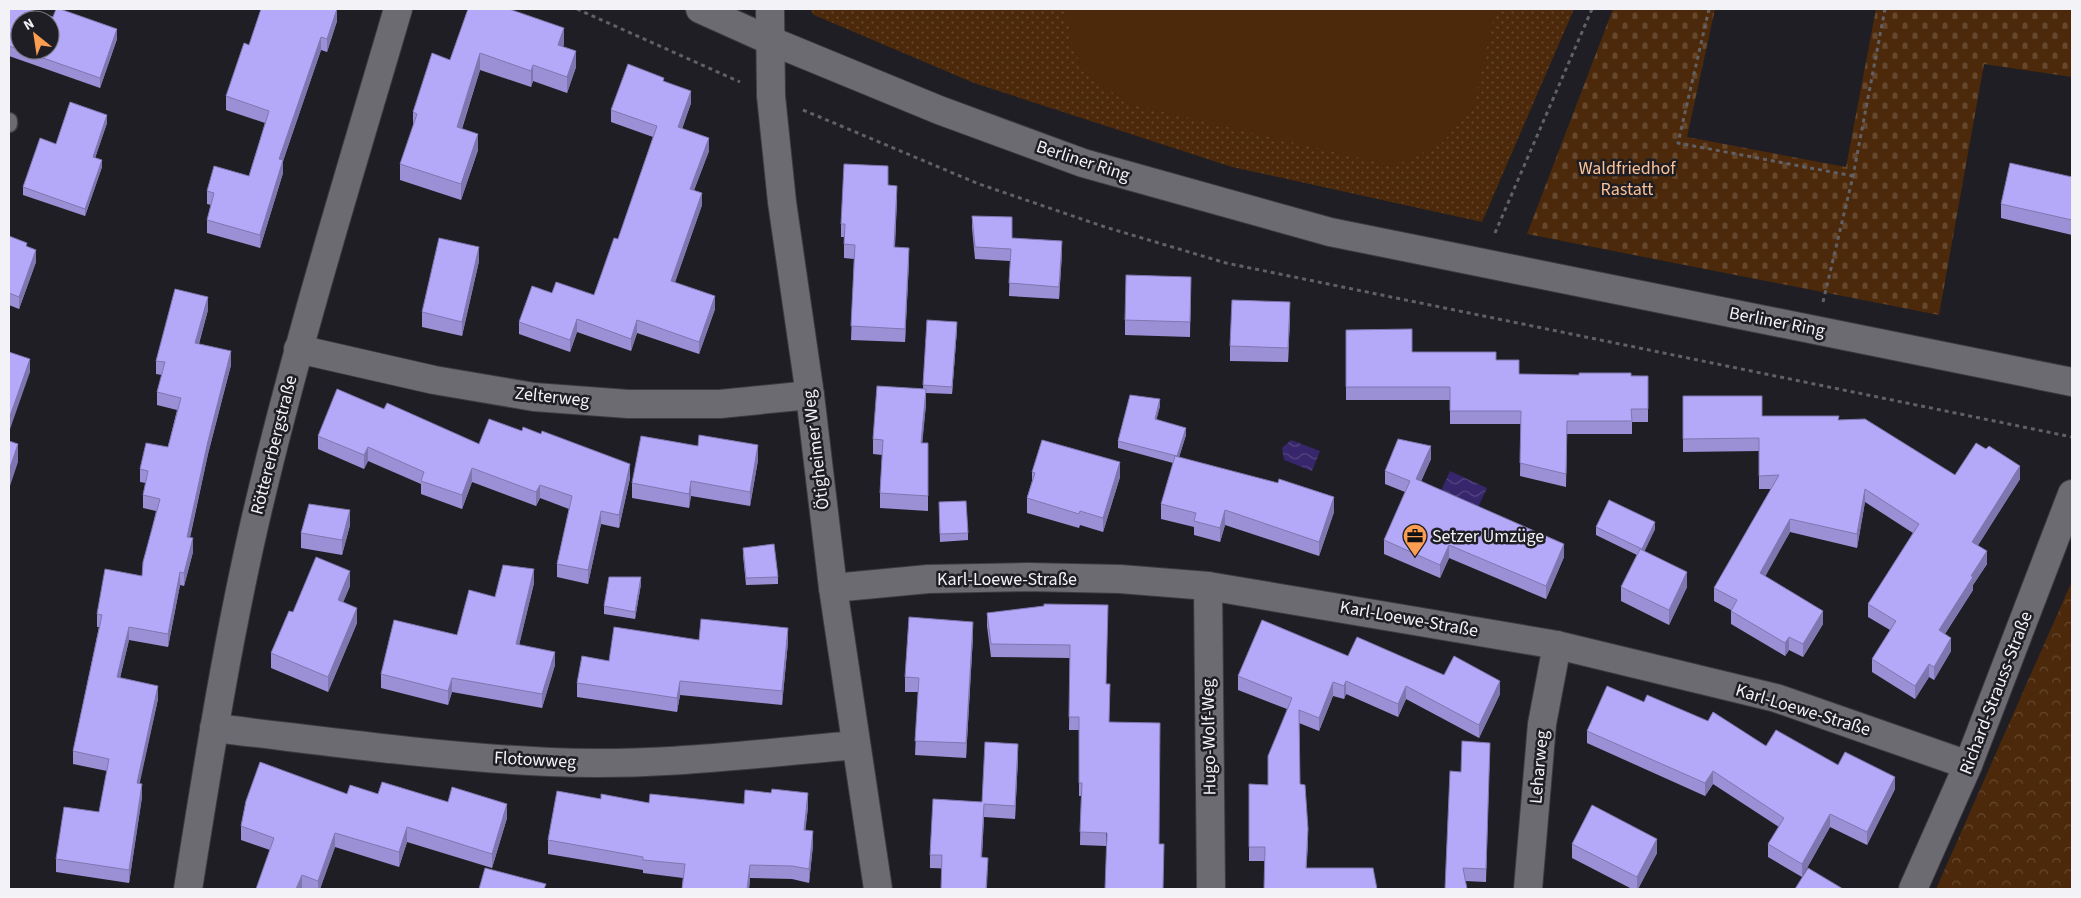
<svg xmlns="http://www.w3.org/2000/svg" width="2081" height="898" viewBox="0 0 2081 898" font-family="'Source Sans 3',sans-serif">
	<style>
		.grass { fill: url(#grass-dots) }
		.cemetery { fill: url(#cemetery-stones) }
		.park { fill: url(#park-crowns) }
		.garden { fill: #4c290a }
		.water { fill: url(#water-waves) }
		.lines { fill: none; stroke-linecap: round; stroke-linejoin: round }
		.service-casing { stroke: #3c3b40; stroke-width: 19 }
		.minor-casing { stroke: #3c3b40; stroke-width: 30 }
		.tertiary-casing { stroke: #3c3b40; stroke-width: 30 }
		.path { stroke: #616065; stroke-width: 3; stroke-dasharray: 4 4; stroke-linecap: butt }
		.service { stroke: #6c6b72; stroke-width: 16 }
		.minor { stroke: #6c6b72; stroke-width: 28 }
		.tertiary { stroke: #6c6b72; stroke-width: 28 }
		.wall { fill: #9b90d6 }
		.shaded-wall { fill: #7e76ae }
		.building { fill: #b4a8f9; stroke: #7e76ae; fill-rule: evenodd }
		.labels { text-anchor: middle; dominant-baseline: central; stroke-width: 5; stroke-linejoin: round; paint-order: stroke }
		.street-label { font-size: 18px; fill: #f3f2f6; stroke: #1f1e24 }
		.park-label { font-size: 18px; fill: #fbc196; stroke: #1f1e24 }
		.poi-label { font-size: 18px; fill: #f3f2f6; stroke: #1f1e24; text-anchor: start }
	</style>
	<defs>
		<pattern id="grass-dots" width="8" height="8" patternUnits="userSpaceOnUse" patternTransform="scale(1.25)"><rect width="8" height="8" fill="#4c290a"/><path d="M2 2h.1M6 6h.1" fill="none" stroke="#66482e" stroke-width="1.8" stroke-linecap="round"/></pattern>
		<pattern id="cemetery-stones" width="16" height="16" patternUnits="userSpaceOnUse" patternTransform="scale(1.25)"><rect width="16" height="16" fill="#4c290a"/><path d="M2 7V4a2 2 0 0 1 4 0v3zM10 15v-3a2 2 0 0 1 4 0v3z" fill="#66482e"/></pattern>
		<pattern id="park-crowns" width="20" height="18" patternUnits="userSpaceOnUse" patternTransform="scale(1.25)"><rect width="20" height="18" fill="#4c290a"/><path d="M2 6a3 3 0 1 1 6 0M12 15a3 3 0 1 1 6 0" fill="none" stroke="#66482e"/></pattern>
		<pattern id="water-waves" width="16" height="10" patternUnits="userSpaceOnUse" patternTransform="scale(1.25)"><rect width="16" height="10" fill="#37266b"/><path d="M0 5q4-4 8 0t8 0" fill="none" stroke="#544681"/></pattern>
	</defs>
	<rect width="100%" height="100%" fill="#1f1e24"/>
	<polygon class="grass" points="810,9 1574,9 1482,222 1232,167 974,83 814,15"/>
	<polygon class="cemetery" points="1613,9 1715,9 1687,137 1846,167 1876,9 2072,9 2072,77 1984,64 1939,315 1527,234"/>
	<polygon class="park" points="2072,581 2072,889 1936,889"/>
	<polygon class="garden" points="1065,9 1496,9 1473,108 1440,145 1394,166 1129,104 1083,72 1072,43"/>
	<g class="water">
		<polygon points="1291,440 1320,451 1312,471 1284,460 1282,448"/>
		<polygon points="1450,471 1487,488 1476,512 1439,495"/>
	</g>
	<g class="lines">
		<defs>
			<polyline id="service" points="9,121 9,124"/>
			<g id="minor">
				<polyline points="770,9 771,96 782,202 810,395 833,588 878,889"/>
				<polyline points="298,349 434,380 534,397 628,404 720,404 810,395"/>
				<polyline points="1208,586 1211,889"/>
				<polyline points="833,588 928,579 1027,577 1120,579 1208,586 1557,645 1776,698 1968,765"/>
				<path d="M214,728C326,741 437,757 550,762C652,767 754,754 856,745"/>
				<path d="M188,889C208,764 228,637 257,513C297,343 349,176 398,9"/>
				<polyline points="1528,889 1542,724 1557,645"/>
				<polyline points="1913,889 1968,765 2072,494"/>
			</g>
			<polyline id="tertiary" points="700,9 769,40 939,110 1083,163 1330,232 2072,382"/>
		</defs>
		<use href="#service" class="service-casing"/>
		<use href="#minor" class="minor-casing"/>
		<use href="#tertiary" class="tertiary-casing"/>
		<g class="path">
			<polyline points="577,9 740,82"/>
			<polyline points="1709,9 1678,143 1853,176"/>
			<polyline points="803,110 979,184 1105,227 1226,263 2072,437"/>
			<polyline points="1495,233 1592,9"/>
			<polyline points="1823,302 1853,176 1885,9"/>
		</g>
		<use href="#service" class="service"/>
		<use href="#minor" class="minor"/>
		<use href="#tertiary" class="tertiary"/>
	</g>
	<g class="wall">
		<polygon points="9,9 117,39 100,88 9,56"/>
		<polygon points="468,9 564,44 563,46 576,67 567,93 533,81 531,87 480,70 462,129 478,150 461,200 400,180 400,164 413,128 413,112 450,60"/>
		<polygon points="337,21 327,52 321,50 283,161 283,173 260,248 207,233 207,220 211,205 207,204 207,191 249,176 265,123 226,110 226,96 249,45"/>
		<polygon points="664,81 691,103 682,129 709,151 694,190 702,205 675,282 715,309 699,354 637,333 631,351 577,332 570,352 519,334 519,322 552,293 594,295 618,239 653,137 611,122 611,110"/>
		<polygon points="107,123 95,158 102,167 85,216 23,195 23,187 56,144"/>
		<polygon points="2072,177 2072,235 2001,218 2001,204"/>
		<polygon points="888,185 897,199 895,247 909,261 905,342 851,340 854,259 844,258 844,237 841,237 841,224"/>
		<polygon points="972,216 1012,238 1062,253 1059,299 1009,296 1010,261 975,259 972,228"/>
		<polygon points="9,236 27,247 36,262 19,309 9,305"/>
		<polygon points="479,261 462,336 422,327 422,312"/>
		<polygon points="1191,277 1190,337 1125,335 1125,320"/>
		<polygon points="208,310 199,344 231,365 208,454 190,538 193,552 184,586 180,585 168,647 129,640 120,678 158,699 139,784 142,797 129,883 56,872 56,859 99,812 107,771 73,764 73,751 99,627 97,627 97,614 142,576 156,511 143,508 143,495 146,483 140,482 140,469 168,447 177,410 157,405 157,392 162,375 156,374 156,361"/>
		<polygon points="1290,317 1288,362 1230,361 1230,346"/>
		<polygon points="927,320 957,329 952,394 926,393 926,404 922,443 928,443 928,511 880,508 880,493 882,455 873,454 873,439 923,389"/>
		<polygon points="1346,330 1412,352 1496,360 1519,374 1648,376 1648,422 1632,422 1632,434 1567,434 1566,487 1520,476 1521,424 1450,424 1450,400 1346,400"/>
		<polygon points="1683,396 1762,416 1839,420 1955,475 2020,479 1978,545 1987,564 1973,585 1973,590 1945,634 1951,651 1934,680 1929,677 1915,699 1872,672 1872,659 1890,630 1868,617 1868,604 1913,533 1865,502 1857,548 1790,532 1765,576 1823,624 1803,657 1789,650 1785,656 1731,624 1731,610 1714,601 1714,588 1771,489 1759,489 1759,451 1683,452"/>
		<polygon points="1160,406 1156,420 1186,435 1179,457 1334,512 1319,556 1225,525 1220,542 1194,535 1194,527 1161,519 1161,504 1173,463 1118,448 1118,441"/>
		<polygon points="384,409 479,444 630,478 619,528 601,524 588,584 557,577 557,564 569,509 540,498 536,506 472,482 462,509 421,494 421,484 368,461 364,469 318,449 318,436"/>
		<polygon points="1431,459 1421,481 1564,557 1546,599 1449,558 1440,578 1384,554 1384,540 1405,492 1385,484 1385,471"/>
		<polygon points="758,460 750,506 691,496 689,508 632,498 632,483"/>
		<polygon points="1032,472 1120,477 1103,532 1080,525 1079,528 1027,513 1027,498 1032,481"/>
		<polygon points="939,510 968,533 968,540 940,542"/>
		<polygon points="350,525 342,555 301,548 301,533"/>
		<polygon points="1596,527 1655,529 1644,551 1687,587 1669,625 1621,601 1621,587 1637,555 1596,535"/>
		<polygon points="743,548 778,577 778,584 746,585 743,555"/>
		<polygon points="534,583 519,645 555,665 542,708 452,692 448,705 381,688 381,674 457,635 495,597"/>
		<polygon points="641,584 635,619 604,614 604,606"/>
		<polygon points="350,586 343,602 357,623 328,692 271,668 271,653 293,612"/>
		<polygon points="1044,606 1107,684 1106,846 1080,845 1081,796 1079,796 1079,730 1069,730 1070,658 991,657 987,626 987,613"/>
		<polygon points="973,636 966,758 915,755 918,692 905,692 905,677"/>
		<polygon points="699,640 788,642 782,705 680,695 677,712 577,697 577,683 609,661"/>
		<polygon points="1348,656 1444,675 1500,694 1479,738 1406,699 1398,717 1346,694 1344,699 1333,696 1319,731 1299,723 1300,784 1308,842 1306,868 1377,889 1264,861 1249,861 1249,784 1268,785 1287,709 1238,690 1238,676"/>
		<polygon points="1644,702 1766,746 1838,765 1895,789 1867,845 1830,827 1802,877 1768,857 1768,844 1779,827 1713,784 1705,796 1587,743 1587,731"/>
		<polygon points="1490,743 1486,882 1465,881 1445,889 1461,772"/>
		<polygon points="1018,757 1015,819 984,817 982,857 988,870 930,868 930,855 982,802"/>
		<polygon points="347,794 378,794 448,802 507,818 492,868 407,842 399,867 335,847 320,889 256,889 270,850 241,840 241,826"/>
		<polygon points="601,799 649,803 744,804 808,807 805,831 813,845 809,883 792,879 750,878 749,889 682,889 683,878 643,873 643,870 548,854 548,840"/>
		<polygon points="1572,844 1657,853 1638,889 1632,889 1572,858"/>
	</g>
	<g class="shaded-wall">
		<polygon points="337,9 337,21 327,52 327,39"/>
		<polygon points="564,28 564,44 558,61 558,45"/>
		<polygon points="117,29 117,39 100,88 100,78"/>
		<polygon points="321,37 321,50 283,161 283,173 260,248 260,235 279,159"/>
		<polygon points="576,51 576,67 567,93 567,77"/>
		<polygon points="480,53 480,70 457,143 457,127"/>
		<polygon points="533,65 533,81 531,87 531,71"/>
		<polygon points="691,91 691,103 678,140 678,127"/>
		<polygon points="107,115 107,123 93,164 93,157"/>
		<polygon points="478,134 478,150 461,200 461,184"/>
		<polygon points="709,138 709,151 690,201 690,189"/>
		<polygon points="102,160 102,167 85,216 85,209"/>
		<polygon points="897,186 897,199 894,261 894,247"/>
		<polygon points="702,193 702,205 671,294 671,281"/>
		<polygon points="1062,241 1062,253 1059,299 1059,287"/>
		<polygon points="479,247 479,261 462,336 462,322"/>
		<polygon points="909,248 909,261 905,342 905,329"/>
		<polygon points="36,250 36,262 19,309 19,297"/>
		<polygon points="715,296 715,309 699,354 699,342"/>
		<polygon points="208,297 208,310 195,356 195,343"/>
		<polygon points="1290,302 1290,317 1288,362 1288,348"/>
		<polygon points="577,319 577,332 570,352 570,340"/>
		<polygon points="637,320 637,333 631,351 631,339"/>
		<polygon points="957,322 957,329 952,394 952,387"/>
		<polygon points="231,351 231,365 208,454 187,550 187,537 208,441"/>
		<polygon points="30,359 30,372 9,432 9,419"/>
		<polygon points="926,389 926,404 921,457 921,443"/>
		<polygon points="1160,399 1160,406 1155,426 1155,419"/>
		<polygon points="1186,428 1186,435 1177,464 1177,456"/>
		<polygon points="18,444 18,462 10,486 10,499 9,501 9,471"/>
		<polygon points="758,445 758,460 750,506 750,492"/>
		<polygon points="1431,446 1431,459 1416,493 1416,479"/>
		<polygon points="368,447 368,461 364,469 364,455"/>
		<polygon points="1120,462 1120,477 1103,532 1103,518"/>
		<polygon points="630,464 630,478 619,528 619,515"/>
		<polygon points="2020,466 2020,479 1972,555 1972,542"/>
		<polygon points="472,468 472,482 462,509 462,495"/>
		<polygon points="691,481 691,496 689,508 689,494"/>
		<polygon points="540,485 540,498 536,506 536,492"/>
		<polygon points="1865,489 1865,502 1857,548 1857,534"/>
		<polygon points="1334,497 1334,512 1319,556 1319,542"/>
		<polygon points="350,510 350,525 342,555 342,540"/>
		<polygon points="1225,510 1225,525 1220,542 1220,528"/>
		<polygon points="601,511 601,524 588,584 588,570"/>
		<polygon points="1790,519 1790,532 1760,586 1760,573"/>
		<polygon points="1655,522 1655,529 1642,557 1642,549"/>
		<polygon points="193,538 193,552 184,586 184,573"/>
		<polygon points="1564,544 1564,557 1546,599 1546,586"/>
		<polygon points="1449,545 1449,558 1440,578 1440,565"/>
		<polygon points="1987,551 1987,564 1973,585 1973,590 1939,643 1939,630 1971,576"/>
		<polygon points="534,569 534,583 516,658 516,644"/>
		<polygon points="350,571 350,586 338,615 338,600"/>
		<polygon points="180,572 180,585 168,647 168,634"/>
		<polygon points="1687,572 1687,587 1669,625 1669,610"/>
		<polygon points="641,577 641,584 635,619 635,612"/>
		<polygon points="357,608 357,623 328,692 328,677"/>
		<polygon points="1823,611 1823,624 1803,657 1803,644"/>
		<polygon points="973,622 973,636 966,758 966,743"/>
		<polygon points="129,627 129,640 117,690 117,677"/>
		<polygon points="788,628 788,642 782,705 782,691"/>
		<polygon points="1789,637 1789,650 1785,656 1785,643"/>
		<polygon points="1951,638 1951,651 1934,680 1934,667"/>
		<polygon points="555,652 555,665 542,708 542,694"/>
		<polygon points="1929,664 1929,677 1915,699 1915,686"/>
		<polygon points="452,678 452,692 448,705 448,691"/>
		<polygon points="680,681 680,695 677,712 677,698"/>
		<polygon points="1346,681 1346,694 1344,699 1344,686"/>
		<polygon points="1500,681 1500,694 1479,738 1479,725"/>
		<polygon points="1333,682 1333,696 1319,731 1319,718"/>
		<polygon points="158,686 158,699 137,796 137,783"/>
		<polygon points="1406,686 1406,699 1398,717 1398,704"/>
		<polygon points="1018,744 1018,757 1015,819 1015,806"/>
		<polygon points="1713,771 1713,784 1705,796 1705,783"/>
		<polygon points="1895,777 1895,789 1867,845 1867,832"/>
		<polygon points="142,784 142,797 129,883 129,870"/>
		<polygon points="808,793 808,807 804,844 804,830"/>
		<polygon points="507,804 507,818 492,868 492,854"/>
		<polygon points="984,804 984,817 981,870 981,857"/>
		<polygon points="1830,814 1830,827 1802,877 1802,864"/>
		<polygon points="407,827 407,842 399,867 399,852"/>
		<polygon points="1308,829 1308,842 1306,881 1306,868"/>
		<polygon points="813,831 813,845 809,883 809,869"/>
		<polygon points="335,833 335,847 320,889 318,889 318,881"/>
		<polygon points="1657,839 1657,853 1638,889 1637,889 1637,877"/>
		<polygon points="988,858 987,889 986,889"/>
		<polygon points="750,865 750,878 749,889 747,889"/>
		<polygon points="302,875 302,889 296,889"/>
	</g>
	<g class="building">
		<path d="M9,9H28L53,17L56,9H60L117,29L100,78L9,46ZM20,20H50V50H20Z"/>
		<polygon points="261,9 337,9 327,39 321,37 279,159 283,160 260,235 207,220 214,193 207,191 214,166 249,176 269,111 226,96 244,43 249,45"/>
		<polygon points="468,9 509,9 564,28 558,45 576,51 567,77 533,65 531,71 480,53 457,127 478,134 461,184 400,164 417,114 413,112 432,53 450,60"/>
		<polygon points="628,64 664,78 663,81 691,91 678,127 709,138 690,189 702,193 671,281 715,296 699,342 637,320 631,339 577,319 570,340 519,322 532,286 552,293 556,282 594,295 614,238 618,239 657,126 611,110"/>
		<polygon points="70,102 107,115 93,157 102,160 85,209 23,187 40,138 56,144"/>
		<polygon points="2010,163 2072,177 2072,220 2001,204"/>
		<polygon points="844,164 888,166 888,185 897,186 894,247 909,248 905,329 851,326 855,245 844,244 845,224 841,224"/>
		<polygon points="972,216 1012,217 1012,238 1062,241 1059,287 1009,283 1011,249 975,247"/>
		<polygon points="9,236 27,243 26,246 36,250 19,297 9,293"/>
		<polygon points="439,238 479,247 462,322 422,312"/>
		<polygon points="1126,275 1191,277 1190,322 1125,320"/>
		<polygon points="175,289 208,297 195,343 231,351 208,441 187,537 193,538 184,573 180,572 168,634 129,627 117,677 158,686 137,783 142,784 129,870 56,859 64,807 99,812 109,759 73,751 102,615 97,614 105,569 142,576 143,562 160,499 143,495 148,471 140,469 146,443 168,447 181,398 157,392 165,362 156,361"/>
		<polygon points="1232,300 1290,302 1288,348 1230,346"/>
		<polygon points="927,320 957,322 952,387 923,385"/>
		<polygon points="1412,329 1412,352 1496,352 1496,360 1519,360 1519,374 1579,375 1579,373 1631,373 1631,376 1648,376 1648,409 1631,409 1632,421 1567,421 1566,474 1520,463 1521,411 1450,411 1450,387 1346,387 1346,330"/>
		<polygon points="9,352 30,359 9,419"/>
		<polygon points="877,386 926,389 921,443 928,443 928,496 880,493 883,440 873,439"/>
		<polygon points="337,389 384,409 387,403 479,444 489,419 522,431 523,427 541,434 542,431 630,464 619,515 601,511 588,570 557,564 572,496 540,485 536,492 472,468 462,495 421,481 424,472 368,447 364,455 318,436"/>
		<polygon points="1130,395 1160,399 1155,419 1186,428 1177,456 1118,441"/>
		<polygon points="1683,396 1762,396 1762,416 1839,416 1838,420 1865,419 1955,475 1976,443 1986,449 1989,446 2020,466 1972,542 1987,551 1971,576 1973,577 1939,630 1951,638 1934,667 1929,664 1915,686 1872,659 1896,621 1868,604 1919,524 1865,489 1857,534 1790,519 1760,573 1823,611 1803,644 1789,637 1785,643 1731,611 1737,600 1714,588 1779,475 1759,476 1759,438 1683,439"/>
		<polygon points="699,435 758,445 750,492 691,481 689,494 632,483 641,436 698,446"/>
		<polygon points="1398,439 1431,446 1416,479 1564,544 1546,586 1449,545 1440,565 1384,540 1410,481 1385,471"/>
		<polygon points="1042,440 1120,462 1103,518 1080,511 1079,514 1027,498 1035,473 1032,472"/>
		<polygon points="9,441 18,444 9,471"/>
		<polygon points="1175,456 1278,483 1279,479 1334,497 1319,542 1225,510 1220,528 1194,521 1196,513 1161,504"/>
		<polygon points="1609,500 1655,522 1642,549 1596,527"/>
		<polygon points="966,501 968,533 940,534 939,502"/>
		<polygon points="309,504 350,510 342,540 301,533"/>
		<polygon points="774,544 778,577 746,578 743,548"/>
		<polygon points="1640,549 1687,572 1669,610 1621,587"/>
		<polygon points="316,557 350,571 338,600 357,608 328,677 271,653 289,611 293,612"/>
		<polygon points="503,565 534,569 516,644 555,652 542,694 452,678 448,691 381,674 394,620 457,635 469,590 495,597"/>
		<polygon points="609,577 641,577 635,612 604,606"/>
		<polygon points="1044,604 1108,605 1106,684 1110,684 1109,722 1160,723 1159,844 1164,844 1163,889 1105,889 1107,833 1080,832 1082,783 1079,783 1079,717 1069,717 1070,645 991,644 987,613 1044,606"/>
		<polygon points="909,617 973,622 966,743 915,741 919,678 905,677"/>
		<polygon points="701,619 788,628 782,691 680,681 677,698 577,683 582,656 609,661 614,627 699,640"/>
		<polygon points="1262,620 1348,656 1357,637 1444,675 1454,656 1500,681 1479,725 1406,686 1398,704 1346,681 1344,686 1333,682 1319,718 1299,710 1300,784 1305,785 1308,829 1306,868 1373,868 1377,889 1264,889 1265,847 1249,847 1249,784 1268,785 1268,756 1292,698 1238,676"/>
		<polygon points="1607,686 1644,702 1647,695 1708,721 1713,712 1766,746 1776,730 1838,765 1845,752 1895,777 1867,832 1830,814 1802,864 1768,844 1784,818 1713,771 1705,783 1587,731"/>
		<polygon points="1462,741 1490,743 1486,869 1463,868 1467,889 1445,889 1450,771 1461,772"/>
		<polygon points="985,742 1018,744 1015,806 984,804 981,857 988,858 986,889 941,889 942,855 930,855 933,799 982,802"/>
		<polygon points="260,762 347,794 350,785 378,794 382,782 448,802 452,787 507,804 492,854 407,827 399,852 335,833 318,881 302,875 296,889 256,889 274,838 241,826 246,801"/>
		<polygon points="772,789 808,793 804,830 813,831 809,869 792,866 750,865 747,889 682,889 685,864 643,860 643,857 548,840 557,791 601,799 601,794 649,803 650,794 744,804 745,790 771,793"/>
		<polygon points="1592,805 1657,839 1637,877 1572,844"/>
		<polygon points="485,868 546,884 544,889 479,889"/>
		<polygon points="1808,868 1843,889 1795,889"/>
	</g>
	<defs>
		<symbol id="office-pin" viewBox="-11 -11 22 30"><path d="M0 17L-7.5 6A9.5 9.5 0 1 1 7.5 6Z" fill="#fb9e52" stroke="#1f1e24"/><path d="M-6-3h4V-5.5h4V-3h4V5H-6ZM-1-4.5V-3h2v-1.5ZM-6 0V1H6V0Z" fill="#111"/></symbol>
	</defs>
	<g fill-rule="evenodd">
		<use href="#office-pin" x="1401" y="522" width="28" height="38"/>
	</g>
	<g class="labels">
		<g class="street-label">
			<text transform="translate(1083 161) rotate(18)">Berliner Ring</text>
			<text transform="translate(1777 322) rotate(11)">Berliner Ring</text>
			<text transform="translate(552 397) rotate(6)">Zelterweg</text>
			<text transform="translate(274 445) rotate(-76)">Röttererbergstraße</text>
			<text transform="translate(816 450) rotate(-97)">Ötigheimer Weg</text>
			<text x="1007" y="579">Karl-Loewe-Straße</text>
			<text transform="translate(1409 619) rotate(10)">Karl-Loewe-Straße</text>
			<text transform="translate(1996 693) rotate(-69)">Richard-Strauss-Straße</text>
			<text transform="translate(1803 710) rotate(17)">Karl-Loewe-Straße</text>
			<text transform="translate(1209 737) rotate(-91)">Hugo-Wolf-Weg</text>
			<text transform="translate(535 760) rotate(3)">Flotowweg</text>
			<text transform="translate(1539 767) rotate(-85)">Leharweg</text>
		</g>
		<g class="park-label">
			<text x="1627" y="168">Waldfriedhof<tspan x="1627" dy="21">Rastatt</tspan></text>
		</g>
		<g class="poi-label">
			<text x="1432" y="536">Setzer Umzüge</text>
		</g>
	</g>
	<rect width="2081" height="898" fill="none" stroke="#f3f2f6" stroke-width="20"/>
	<g transform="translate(35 35) rotate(330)"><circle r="24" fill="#1f1e24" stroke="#747378"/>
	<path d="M0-4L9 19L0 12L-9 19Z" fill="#fb9e52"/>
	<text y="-8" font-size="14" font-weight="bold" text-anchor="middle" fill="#f3f2f6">N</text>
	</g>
</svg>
